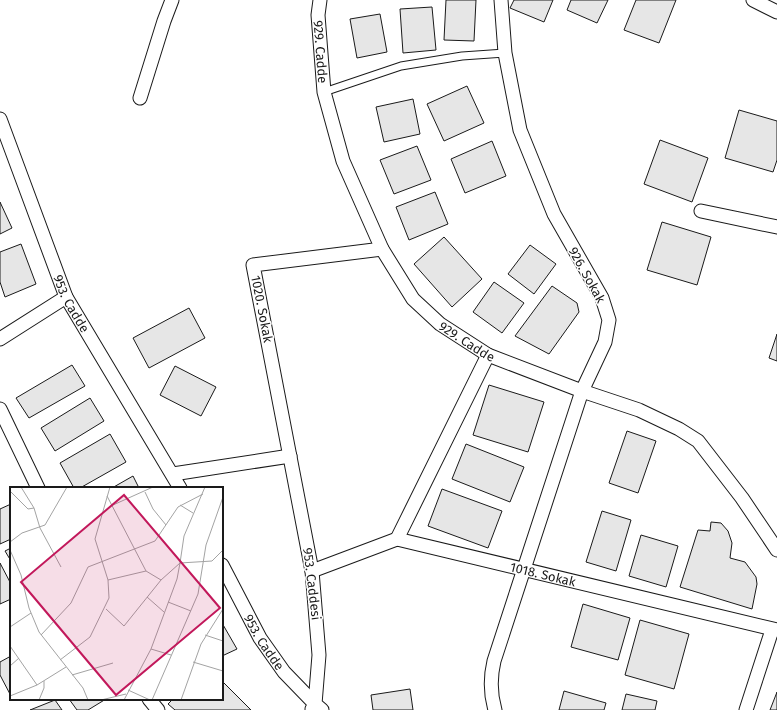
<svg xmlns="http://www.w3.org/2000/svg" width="777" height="710" viewBox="0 0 777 710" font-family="'Fira Sans',sans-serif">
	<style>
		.building { fill: #e6e6e6; stroke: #1a1a1a }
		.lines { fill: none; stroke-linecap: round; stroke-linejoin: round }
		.service-casing { stroke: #1a1a1a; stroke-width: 9 }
		.minor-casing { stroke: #1a1a1a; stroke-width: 15 }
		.service { stroke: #fff; stroke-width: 7 }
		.minor { stroke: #fff; stroke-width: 13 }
		.labels { text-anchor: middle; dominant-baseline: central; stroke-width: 3; stroke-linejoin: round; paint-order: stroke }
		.street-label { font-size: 13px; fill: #1a1a1a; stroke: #fff }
		.inset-road { fill: none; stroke: #a3a3a3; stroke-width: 1 }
		.view { fill: #c2185b; fill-opacity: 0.15; stroke: #c2185b; stroke-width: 2 }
		.inset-edge { fill: none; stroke: #1a1a1a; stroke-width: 2 }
	</style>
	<rect width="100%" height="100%" fill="#fff"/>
	<g class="building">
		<polygon points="446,0 476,0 474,41 444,40"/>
		<polygon points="514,0 553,0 544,22 510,8"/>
		<polygon points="571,0 608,0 597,23 567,10"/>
		<polygon points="636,0 676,0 659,43 624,30"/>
		<polygon points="432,7 436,50 403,53 400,9"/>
		<polygon points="380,14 387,52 357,58 350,19"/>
		<polygon points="467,86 484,123 444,141 427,104"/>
		<polygon points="413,99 420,134 384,142 376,107"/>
		<polygon points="739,110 777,121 777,160 773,172 725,158"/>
		<polygon points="660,140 708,158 692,202 644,184"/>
		<polygon points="492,141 506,176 465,193 451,159"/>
		<polygon points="417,146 431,180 394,194 380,160"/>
		<polygon points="435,192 448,224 409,240 396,207"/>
		<polygon points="0,202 12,228 0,234"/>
		<polygon points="662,222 711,237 697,285 647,270"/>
		<polygon points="444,237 482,279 452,307 414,264"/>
		<polygon points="21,244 36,284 5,297 0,282 0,252"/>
		<polygon points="530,245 556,264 534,294 508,274"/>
		<polygon points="494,282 524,303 502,333 473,312"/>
		<polygon points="552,286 577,303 579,312 549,354 515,336"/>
		<polygon points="189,308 205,338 149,368 133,338"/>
		<polygon points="777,334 777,361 769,358"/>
		<polygon points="72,365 85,386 29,418 16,398"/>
		<polygon points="175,366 216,387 201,416 160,395"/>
		<polygon points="489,385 544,402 528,452 473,435"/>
		<polygon points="90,398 104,421 55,451 41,428"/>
		<polygon points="627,431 656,441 638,493 609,483"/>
		<polygon points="110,434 126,462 80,488 74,488 60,463"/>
		<polygon points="466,444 524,467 510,502 452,479"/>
		<polygon points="133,476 139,488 112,488"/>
		<polygon points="442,489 502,511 488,548 428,526"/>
		<polygon points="11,504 11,539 0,544 0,509"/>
		<polygon points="602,511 631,520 616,571 586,562"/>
		<polygon points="711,522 721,523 728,531 732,543 730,558 745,562 756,577 757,584 752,609 680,587 698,530 710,531"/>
		<polygon points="641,535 678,546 666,587 629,576"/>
		<polygon points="11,548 11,561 5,551"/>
		<polygon points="0,563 11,584 11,599 0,604"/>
		<polygon points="583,604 630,618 618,660 571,647"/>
		<polygon points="640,620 689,634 674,689 625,675"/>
		<polygon points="222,623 237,649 222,656"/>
		<polygon points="11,656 11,696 0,675 0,662"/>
		<polygon points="222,681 251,710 175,710 168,704 173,699 222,699"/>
		<polygon points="410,689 413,710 373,710 371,695"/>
		<polygon points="564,691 606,703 604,710 559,710"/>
		<polygon points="777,692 777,710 770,710"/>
		<polygon points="626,694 657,701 655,710 622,710"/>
		<polygon points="69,699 106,699 88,710 77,710"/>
		<polygon points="55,700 62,710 30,710"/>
	</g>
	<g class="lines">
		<defs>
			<polyline id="service" points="324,92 401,66 462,56 505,53"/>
			<g id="minor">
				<path id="s1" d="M320,0L318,15L324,92L343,161L382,249L413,299L440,324L488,355L582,391L639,410L679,429L698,441L742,498L777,550"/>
				<polyline points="753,0 777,12"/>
				<polyline points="140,98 164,21 172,0"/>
				<path id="s2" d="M0,119L66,297L180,488"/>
				<polyline points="701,211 777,227"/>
				<polyline points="0,339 66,297"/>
				<polyline points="0,409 38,488"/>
				<polyline points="173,474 290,456"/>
				<polyline points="397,539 488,355"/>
				<path id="s3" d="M222,565L260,638L284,672L315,704L312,709"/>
				<path id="s4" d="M312,571L397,539L777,630"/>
				<polyline points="149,699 158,710"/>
				<polyline points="322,710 315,704 319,655 312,571 253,265 382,249"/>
				<path d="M495,710C490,693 490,678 494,661L582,391L605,342L609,320L602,298L554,214L520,130L505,53L501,0"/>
				<polyline points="746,710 772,630"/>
			</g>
		</defs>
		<use href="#service" class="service-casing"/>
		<use href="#minor" class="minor-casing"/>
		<use href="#service" class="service"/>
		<use href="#minor" class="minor"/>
	</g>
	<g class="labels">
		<g class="street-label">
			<text stroke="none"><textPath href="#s1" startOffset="52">929. Cadde</textPath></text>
			<text transform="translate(587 275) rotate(61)">926. Sokak</text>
			<text stroke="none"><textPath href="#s2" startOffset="198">953. Cadde</textPath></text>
			<text transform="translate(262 309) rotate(79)">1020. Sokak</text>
			<text stroke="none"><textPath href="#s1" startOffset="388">929. Cadde</textPath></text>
			<text stroke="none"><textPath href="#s4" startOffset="241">1018. Sokak</textPath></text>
			<text transform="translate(312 584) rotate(83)">953. Caddesi</text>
			<text stroke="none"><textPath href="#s3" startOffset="88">953. Cadde</textPath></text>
		</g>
	</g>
	<g transform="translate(10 487)">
		<rect width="213" height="213" fill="#fff"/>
		<path class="inset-road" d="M11,0L24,21L30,41L51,80M0,4L18,22L24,21M135,5L143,22L156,38M97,9L136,84L151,93M103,18L143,0M170,18L183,26M0,55L12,46L35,38L57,0M0,63L11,88L19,121L29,145L73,201L78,213M98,93L136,84M137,110L154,125M158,115L181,124M96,122L114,139L151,93L170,76L174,49L195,0M0,140L21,126M31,148L61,116L78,80L145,54L168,20L193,7M195,148L213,154M0,159L27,198M141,162L161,168M50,173L80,150L99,111L98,93L85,52L100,0M183,175L213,184M0,179L9,171M62,188L103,176M118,203L140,213M0,209L27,198L56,180M29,213L34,201V194M91,213L116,207M114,213L141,162L167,92L170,76L202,74L213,63M142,213L188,107L196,58L213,10M171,213L191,157L213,122"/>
		<path class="view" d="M114,8L210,121L106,208L11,95Z"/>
		<rect width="213" height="213" class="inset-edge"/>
	</g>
</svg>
